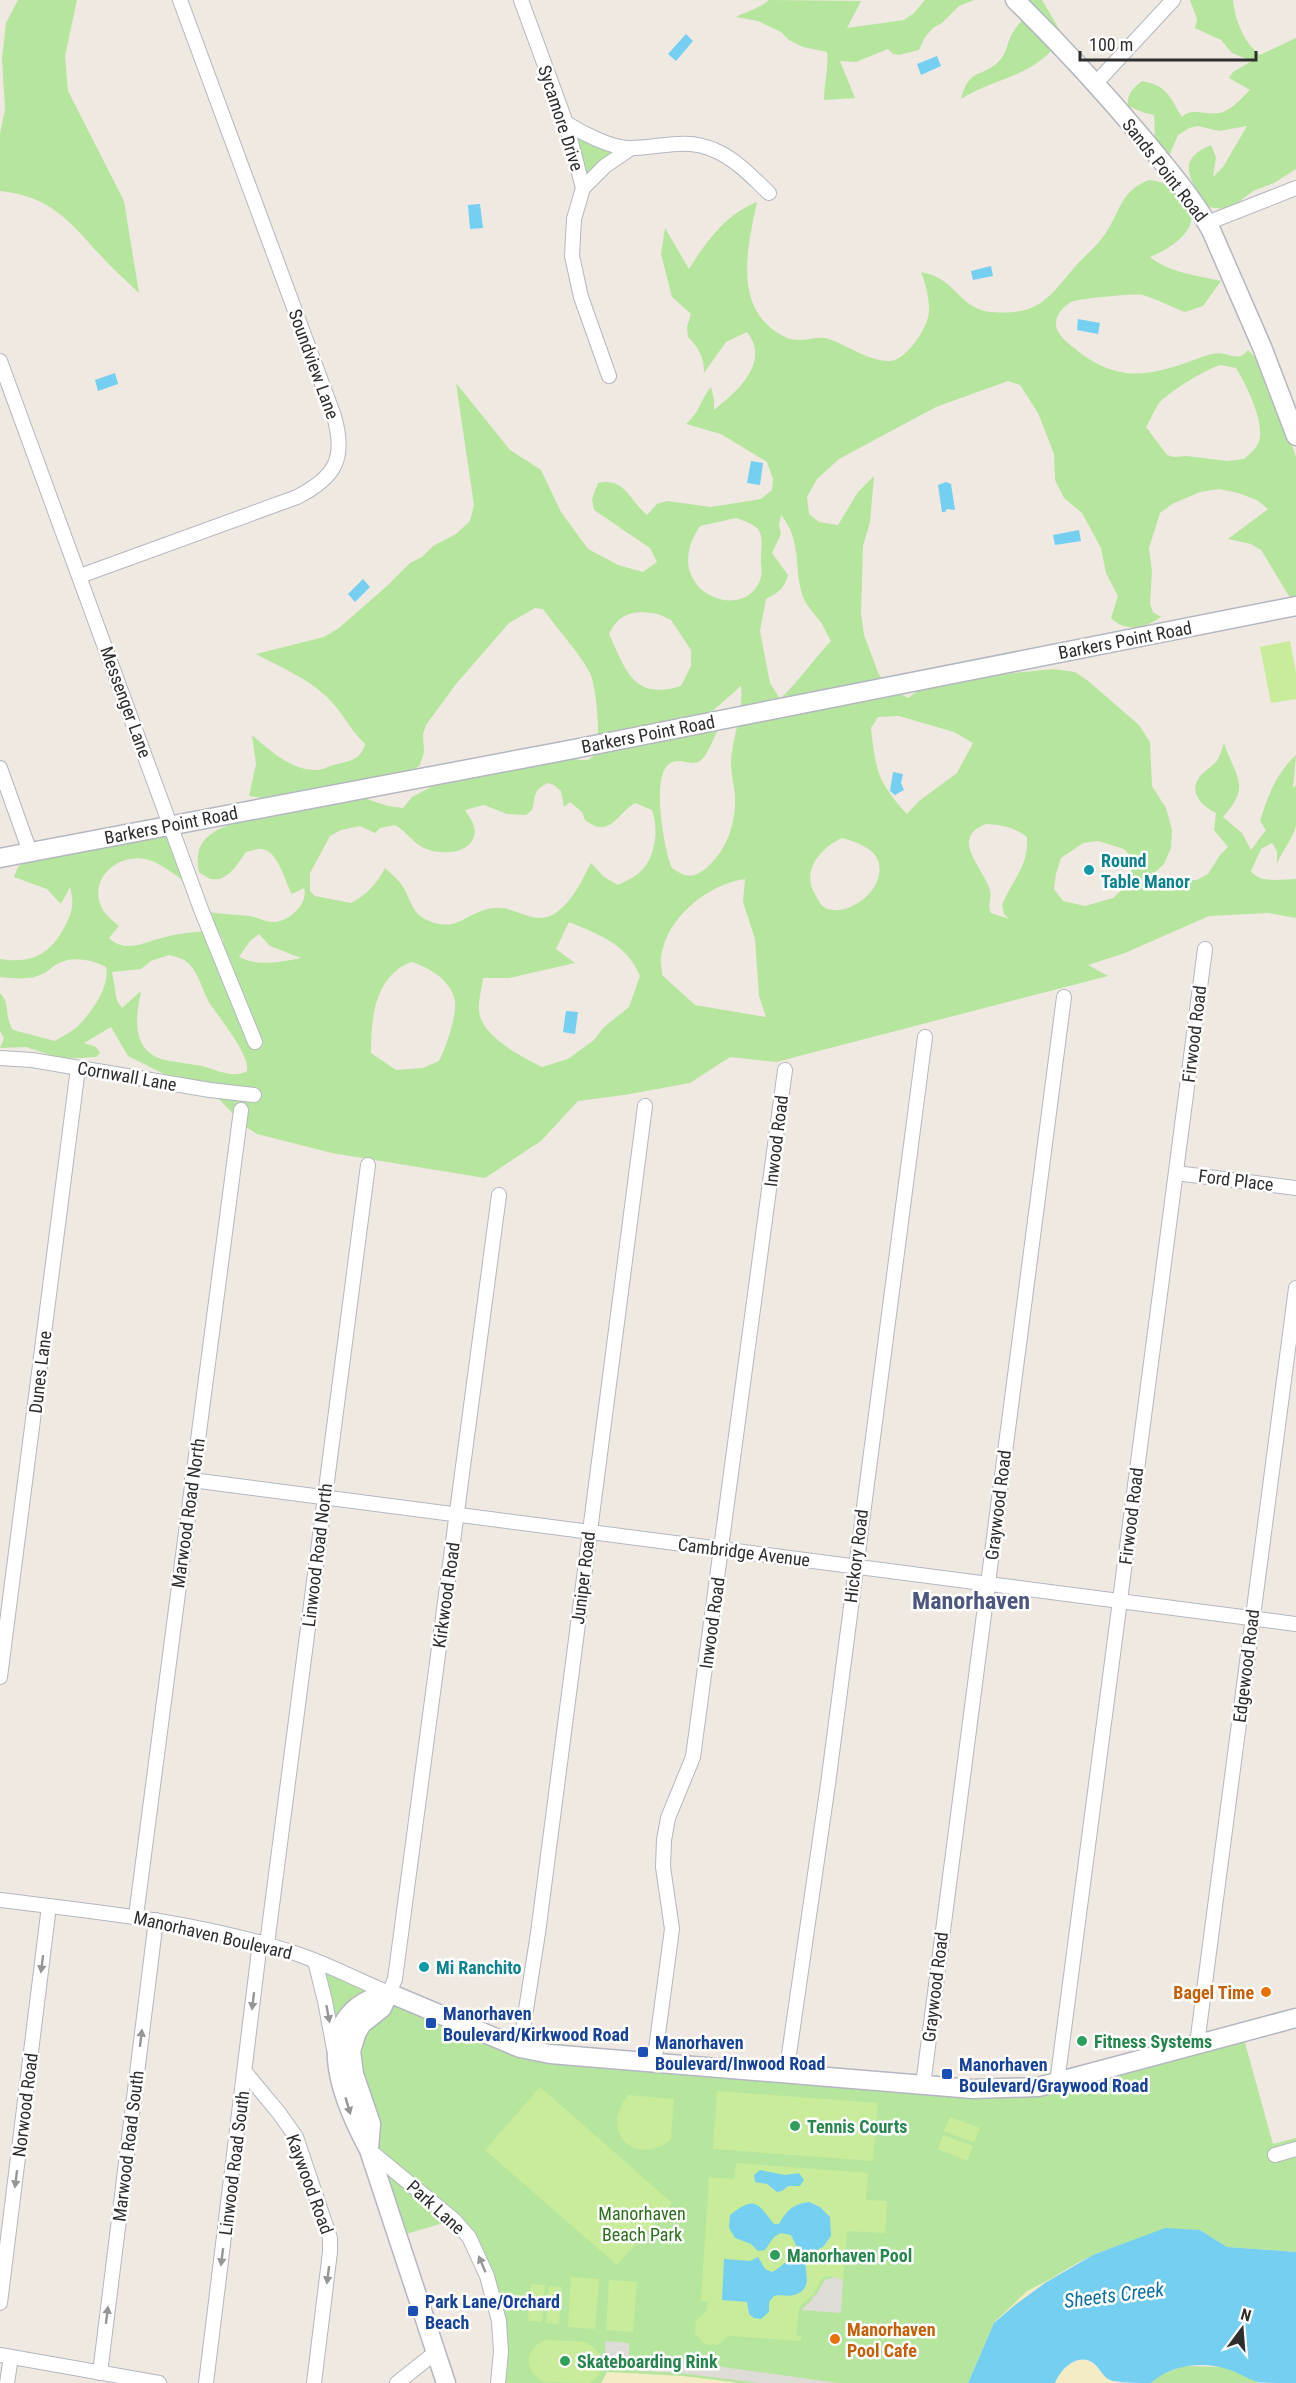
<svg xmlns="http://www.w3.org/2000/svg" width="1296" height="2383" viewBox="0 0 1296 2383" font-family="'Roboto Condensed',sans-serif">
	<style>
		.green { fill: #b6e59e; fill-rule: evenodd }
		.sand { fill: #f3ecc5 }
		.pitch { fill: #c9ec9a }
		.plaza { fill: #dfdcd8 }
		.water { fill: #75cff0 }
		.lines { fill: none; stroke-linecap: round; stroke-linejoin: round }
		.street-casing { stroke: #b4b7c1; stroke-width: 16 }
		.secondary-casing { stroke: #b4b7c1; stroke-width: 21 }
		.street { stroke: #fff; stroke-width: 14 }
		.secondary { stroke: #fff; stroke-width: 18 }
		.oneway { fill: #969696 }
		.culture-dot { fill: #0f9aa8; stroke: #fff; stroke-width: 2 }
		.food-dot { fill: #e8710a; stroke: #fff; stroke-width: 2 }
		.transit-dot { fill: #1a4fb4; stroke: #fff; stroke-width: 2 }
		.leisure-dot { fill: #2e9e5b; stroke: #fff; stroke-width: 2 }
		.labels { text-anchor: middle; dominant-baseline: central; stroke-width: 5; stroke-linejoin: round; paint-order: stroke }
		.street-label { font-size: 18px; fill: #2e2e2e; stroke: #fff }
		.culture-label { font-size: 18px; font-weight: bold; fill: #0d838f; stroke: #fff; text-anchor: start }
		.food-label { font-size: 18px; font-weight: bold; fill: #c56008; stroke: #fff; text-anchor: end }
		.transit-label { font-size: 18px; font-weight: bold; fill: #164399; stroke: #fff; text-anchor: start }
		.leisure-label { font-size: 18px; font-weight: bold; fill: #27864d; stroke: #fff; text-anchor: start }
		.park-label { font-size: 18px; fill: #2c6e1b; stroke: #fff }
		.water-label { font-size: 20px; font-style: italic; fill: #0d6fa3; stroke: #fff }
		.district-label { font-size: 24px; font-weight: bold; fill: #4d5680; stroke: #fff }
	</style>
	<rect width="100%" height="100%" fill="#efe9e1"/>
	<g class="green">
		<path d="M18,0H77L65,56L68,91L124,201L139,293C127,281 114,270 102,257C70,222 51,196 0,191V134L5,109L2,58L6,23Z"/>
		<path d="M769,0L861,1L847,28L904,20L914,13L925,0H974L959,6L942,23L933,28L925,37L919,50L899,55L893,54L888,49L856,62L840,61L855,98L824,100C824,84 829,68 827,52L803,47L789,40L781,32L758,21L736,17C746,11 761,8 769,0Z"/>
		<path d="M1016,0H1042L1062,34L1052,30L1057,44C1031,78 995,77 961,99C969,66 983,79 1000,60C1007,53 1007,42 1012,34C1015,28 1020,23 1024,18Z"/>
		<path d="M1190,0H1233C1235,20 1244,43 1260,55L1296,38V169L1274,183L1253,191L1236,204L1225,209L1206,207C1192,180 1173,161 1211,145L1216,157L1213,177L1223,167L1247,126L1219,131L1198,126L1189,128L1178,135L1170,154L1155,139L1154,115L1145,113L1128,106C1127,94 1132,89 1142,81C1168,86 1169,96 1182,117C1192,106 1209,117 1223,112C1233,108 1242,98 1250,90L1229,78L1233,72L1252,61L1232,53L1221,40L1195,28L1197,19Z"/>
		<polygon points="573,133 619,151 586,178"/>
		<path d="M1149,180C1166,182 1168,186 1180,197C1210,223 1174,247 1150,257C1170,273 1196,275 1221,281L1203,306L1185,312C1171,307 1157,299 1143,295C1135,293 1077,299 1071,302C1063,307 1056,314 1056,324C1056,334 1068,343 1074,348C1119,385 1151,376 1202,357C1209,355 1217,352 1224,354C1235,356 1240,360 1248,350L1259,361L1277,402L1296,457V598L1289,596L1261,550L1251,544L1228,539L1268,509L1257,500L1238,493L1219,489L1200,492L1172,504L1160,513L1149,548L1152,572L1150,604L1153,612L1161,617C1145,628 1127,633 1111,618L1118,596L1106,573L1101,548L1082,513L1064,498L1055,480L1054,454L1038,413L1020,385L1008,381L936,407L839,459L817,479L807,497L809,514L819,522L838,525L858,492L874,476L870,522L863,546L861,614L864,635L879,675L897,692L908,698L935,678L965,671L1004,674L1053,669L1075,672L1087,680L1139,725L1150,742L1152,786L1166,808L1172,830L1171,848L1164,864L1153,874L1167,881L1197,880L1208,874L1220,855L1228,847L1214,830L1216,813C1201,806 1187,791 1201,775C1206,770 1212,766 1216,762C1220,757 1222,749 1224,743C1235,777 1252,785 1223,817L1242,833L1251,850L1266,830L1260,821C1268,795 1276,774 1296,755L1293,788L1296,785C1296,798 1296,812 1296,825C1294,838 1282,850 1277,864V851L1272,843L1261,849L1251,871C1259,884 1283,879 1296,879V918L1268,913L1209,916L1125,953L1088,965L1108,976L776,1062L730,1057L690,1083L624,1095L578,1101L541,1141L485,1178L332,1153L257,1134L246,1127L210,1090L162,1073L128,1056L111,1027L84,1043L96,1047L100,1053L96,1057L63,1059L26,1047L0,1048L4,1038L0,1031V993C11,1004 4,1018 13,1030L55,1041C63,1036 73,1031 79,1025C92,1011 110,987 106,967C93,960 71,955 57,964C50,968 46,974 37,976C26,980 12,978 0,977V959C33,964 51,954 66,924C73,911 74,902 70,887L61,904L47,889L14,877L18,867L31,858L132,831L145,819L150,826V840L163,833L171,824L188,885C177,876 160,862 145,859C118,854 89,878 101,906C104,914 112,920 119,926L109,938C126,954 143,942 162,938C172,935 198,930 208,932C213,934 219,939 224,942L214,924L211,912C224,915 237,914 249,916C257,917 265,922 273,922C289,922 309,903 304,888L292,894C285,883 278,848 260,849C256,849 251,851 246,852C234,869 222,891 199,872C188,818 251,830 275,800L249,796L256,764L252,735C271,751 296,775 323,769C328,767 332,765 337,764C351,761 361,759 365,744C350,730 342,711 327,697C307,678 280,667 256,654L324,637L339,628L388,585L410,563L422,557L433,546L456,534L470,521L474,505L456,383L510,450L541,470L561,512L588,549L618,565L643,572L657,562L650,548L594,510L592,499L598,483C625,477 629,500 647,515L657,504L667,501L711,507L761,499L772,490L773,479L767,462L721,434L686,424C702,410 699,401 711,387L714,399V410C737,392 771,362 747,332L726,342L704,373C704,357 699,348 688,337L687,327L691,314L672,297L661,254L665,228L689,269C706,242 726,214 757,202C747,249 732,311 785,337C802,345 815,334 829,339C849,346 868,361 889,361C905,362 929,327 929,311C929,297 926,285 921,272C930,274 939,277 946,283C961,295 969,310 991,312C1037,316 1047,300 1074,268C1085,255 1098,246 1107,231C1121,209 1122,190 1149,180ZM1221,365L1236,368C1246,384 1265,422 1259,441C1257,448 1250,454 1244,459L1227,461L1186,456L1174,457L1167,455L1146,427C1151,419 1154,410 1160,402C1169,392 1207,368 1221,365ZM781,515C803,542 793,568 803,597C807,607 816,615 822,624C825,630 828,636 831,641C813,660 799,681 780,699L770,683L760,631L766,599C779,592 784,589 788,575L772,553L781,534L779,525ZM736,518C761,527 763,529 761,554C760,562 763,570 761,577C747,627 656,591 700,526ZM535,608L543,609C557,629 578,651 590,673C596,685 604,750 591,758C584,763 573,758 565,756L446,779L412,797L403,808L388,806L367,799L373,785L411,772L420,765L424,752L423,734L426,725L456,684L509,623ZM643,612L658,614L671,620L691,650V666L681,686C633,701 626,670 609,634C617,618 625,613 643,612ZM741,686C744,712 732,737 731,763C731,774 734,785 735,795C736,824 727,851 705,869C692,879 685,877 672,868C664,850 651,777 669,764C679,756 690,767 700,761C709,754 713,738 719,728L692,729ZM899,716L954,732L973,743L957,773L919,801L907,814C877,781 876,771 871,728L878,717ZM548,783L554,785L561,791L564,807L570,802L582,812L585,820C610,840 617,813 635,803L652,810C659,829 656,859 639,873C633,878 625,881 618,885L604,877L591,863C582,880 572,903 554,914C534,926 515,906 496,908C467,909 458,937 423,918C411,911 409,894 401,884C397,878 390,873 385,868C376,885 367,894 351,903L315,896L310,891V873L330,836L341,830L360,826L375,833L380,828L395,825C406,831 414,844 424,848C439,855 469,855 474,836C477,826 470,818 465,810L484,805L507,814L526,815L532,810C537,795 531,791 548,783ZM986,824C1003,825 1013,827 1027,837C1029,867 1012,880 1002,905L1004,914L1009,919L991,913C987,905 992,898 990,890C983,867 949,838 986,824ZM842,838C853,841 868,846 875,855C893,881 854,917 828,909C822,908 819,901 816,896C800,872 820,848 842,838ZM1098,841L1124,849L1131,856L1133,865L1127,885L1113,898L1085,906L1063,901L1054,889L1056,874L1061,858L1083,843ZM745,879L743,902L755,939L759,996L766,1017L695,1005L662,975C662,969 660,963 661,957C666,918 708,884 745,879ZM569,922C598,934 627,944 640,976L629,1007L603,1028L594,1040L568,1059L542,1067C522,1057 481,1036 479,1011C478,1001 482,988 483,978H509L575,963L556,949ZM259,934L270,946L301,958C281,962 259,967 239,957L250,941ZM169,955C177,957 184,958 190,965C200,976 202,990 209,1002C219,1018 250,1054 247,1071C233,1079 217,1070 202,1066C191,1064 181,1063 170,1061C131,1055 135,1020 141,991L122,1008L117,1001L112,972L141,969L151,961ZM411,962C429,967 451,980 455,1001C457,1015 446,1048 439,1061L423,1068L396,1070L371,1053C371,1019 374,977 411,962Z"/>
		<path d="M315,1961L520,2048L1017,2089L1242,2032L1273,2144L1296,2138V2252L1227,2247L1200,2230H1188C1159,2237 1126,2242 1098,2253C1070,2264 1015,2301 994,2323L968,2383H502L494,2300L454,2220L399,2236L378,2177L393,2171L369,2150Z"/>
		<polygon points="1184,2366 1224,2367 1260,2383 1151,2383 1158,2376"/>
	</g>
	<g class="sand">
		<polygon points="1070,2269 1045,2283 1002,2315 1027,2291"/>
		<path d="M1082,2360C1097,2361 1098,2374 1110,2379C1116,2382 1123,2380 1129,2383H1055C1060,2369 1068,2364 1082,2360Z"/>
		<polygon points="607,2372 683,2376 741,2383 601,2383"/>
	</g>
	<g class="pitch">
		<polygon points="1290,641 1296,673 1296,699 1271,703 1260,647"/>
		<polygon points="540,2087 672,2203 617,2265 485,2150"/>
		<polygon points="717,2091 878,2103 873,2161 713,2149"/>
		<path d="M628,2095L674,2099L671,2139C637,2168 598,2134 628,2095Z"/>
		<polygon points="950,2117 980,2128 974,2143 944,2131"/>
		<polygon points="943,2135 973,2146 967,2161 938,2149"/>
		<polygon points="736,2163 868,2173 866,2200 887,2201 885,2233 847,2231 843,2280 829,2276 822,2278 814,2294 799,2307 796,2335 801,2336 801,2341 728,2336 718,2345 704,2344 695,2333 696,2320 706,2312 708,2302 701,2301 709,2177 734,2179"/>
		<polygon points="571,2277 599,2279 595,2329 568,2327"/>
		<polygon points="609,2280 637,2282 633,2332 606,2330"/>
		<polygon points="531,2284 545,2285 542,2322 528,2321"/>
		<polygon points="549,2286 562,2287 559,2324 546,2323"/>
		<path d="M547,2340L586,2342C604,2352 609,2371 590,2383L544,2382C523,2372 524,2346 547,2340Z"/>
	</g>
	<g class="plaza">
		<polygon points="835,2277 843,2280 841,2313 801,2310 813,2299 812,2297 816,2295 825,2280"/>
		<polygon points="605,2341 629,2343 629,2356 633,2359 695,2363 838,2383 758,2383 681,2373 606,2369"/>
	</g>
	<g class="water">
		<polygon points="686,34 693,41 676,61 668,54"/>
		<polygon points="937,56 941,66 921,75 917,64"/>
		<polygon points="480,204 483,228 470,229 468,205"/>
		<polygon points="991,266 993,276 973,280 971,271"/>
		<polygon points="1078,319 1100,323 1098,334 1077,330"/>
		<polygon points="115,373 118,384 98,391 95,380"/>
		<polygon points="751,461 763,463 760,485 747,483"/>
		<polygon points="946,482 951,484 955,510 947,509 945,512 942,512 938,485"/>
		<polygon points="1079,530 1081,541 1055,545 1053,535"/>
		<polygon points="363,579 370,587 355,602 348,594"/>
		<polygon points="893,772 903,774 901,783 904,790 895,795 890,791"/>
		<polygon points="566,1011 578,1012 575,1034 563,1032"/>
		<polygon points="760,2170 785,2175 799,2173 804,2180 800,2186 788,2186 782,2191 777,2192 767,2184 755,2182 754,2175"/>
		<path d="M809,2202L820,2207L830,2217L831,2236L823,2247L806,2255C802,2269 816,2288 794,2295C787,2297 781,2294 774,2296L769,2302V2312L761,2319L754,2318L749,2314L747,2302L722,2300L724,2259L750,2261L758,2257L765,2269L772,2272C779,2269 795,2255 797,2247L791,2235L781,2233L774,2237L765,2250L758,2251L751,2244L735,2238L729,2228L730,2215C756,2195 757,2203 774,2224H779C787,2210 793,2204 809,2202Z"/>
		<path d="M1165,2228L1200,2230L1227,2247L1296,2252V2383C1284,2383 1269,2383 1258,2382C1247,2379 1238,2372 1227,2369C1203,2361 1170,2365 1151,2383C1138,2383 1126,2383 1113,2381C1103,2379 1100,2367 1092,2362C1076,2353 1060,2370 1055,2383H968L994,2323L1015,2305L1045,2283L1093,2255Z"/>
	</g>
	<g class="lines">
		<defs>
			<g id="street">
				<polyline points="521,0 566,123 583,188 574,219 572,256 581,297 609,376"/>
				<polyline points="1095,84 1173,0"/>
				<path d="M566,123C582,133 613,149 631,148C660,148 685,137 714,150C736,159 752,177 769,193"/>
				<polyline points="583,188 605,166 630,149"/>
				<polyline points="1207,223 1296,188"/>
				<polyline points="0,361 202,912 255,1042"/>
				<path d="M80,576L297,497C336,477 346,458 334,416L180,0"/>
				<polyline points="0,768 30,852"/>
				<polyline points="0,1058 32,1060 210,1090 254,1095"/>
				<polyline points="1176,1173 1296,1188"/>
				<polyline points="192,1480 1296,1624"/>
				<polyline points="0,1677 78,1068"/>
				<path d="M0,1900C97,1912 194,1921 288,1951C322,1961 355,1979 389,1993L395,1979L499,1195"/>
				<polyline points="136,1916 241,1110"/>
				<polyline points="267,1944 368,1165"/>
				<polyline points="315,1961 325,2001 334,2049"/>
				<polyline points="1197,2044 1296,1288"/>
				<polyline points="520,2048 538,1933 645,1106"/>
				<polyline points="654,2064 672,1929 663,1867 664,1840 668,1818 693,1757 785,1070"/>
				<polyline points="245,2072 279,2113 296,2137 330,2238 330,2252 314,2383"/>
				<polyline points="786,2075 828,1784 925,1037"/>
				<polyline points="1057,2083 1205,949"/>
				<polyline points="923,2085 1064,997"/>
				<polyline points="369,2150 454,2220 469,2237 487,2276 499,2321 501,2352 498,2383"/>
				<polyline points="1275,2155 1296,2149"/>
				<polyline points="0,2303 49,1906"/>
				<polyline points="0,2355 159,2383"/>
				<polyline points="100,2373 156,1920"/>
				<polyline points="7,2383 11,2357"/>
				<polyline points="206,2383 260,1942"/>
				<polyline points="397,2383 436,2352"/>
			</g>
			<g id="secondary">
				<path d="M1015,0C1061,45 1105,93 1146,142C1169,170 1193,198 1211,230L1262,347L1296,436"/>
				<polyline points="0,858 574,749 1296,606"/>
				<polyline points="389,1993 520,2048 550,2054 973,2089 1038,2087 1296,2018"/>
				<path d="M389,1993C305,2012 341,2098 369,2150L446,2383"/>
				<polyline points="369,2149 371,2124 354,2074 351,2051 357,2032 362,2024 382,2008 389,1993"/>
			</g>
		</defs>
		<use href="#street" class="street-casing"/>
		<use href="#secondary" class="secondary-casing"/>
		<use href="#street" class="street"/>
		<use href="#secondary" class="secondary"/>
	</g>
	<defs><path id="oneway-solid" d="M-6-.8H1V-3.2L6.5 0L1 3.2V.8H-6Z" transform="scale(1.5)"/></defs>
	<g class="oneway">
		<use href="#oneway-solid" transform="translate(42 1964) rotate(97)"/>
		<use href="#oneway-solid" transform="translate(253 2001) rotate(97)"/>
		<use href="#oneway-solid" transform="translate(328 2014) rotate(80)"/>
		<use href="#oneway-solid" transform="translate(141 2038) rotate(-83)"/>
		<use href="#oneway-solid" transform="translate(348 2106) rotate(74)"/>
		<use href="#oneway-solid" transform="translate(16 2179) rotate(97)"/>
		<use href="#oneway-solid" transform="translate(222 2257) rotate(97)"/>
		<use href="#oneway-solid" transform="translate(482 2264) rotate(-113)"/>
		<use href="#oneway-solid" transform="translate(328 2275) rotate(97)"/>
		<use href="#oneway-solid" transform="translate(107 2315) rotate(-83)"/>
	</g>
	<g class="culture-dot">
		<circle cx="1089" cy="870" r="6"/>
		<circle cx="424" cy="1967" r="6"/>
	</g>
	<g class="food-dot">
		<circle cx="1266" cy="1992" r="6"/>
		<circle cx="835" cy="2339" r="6"/>
	</g>
	<g class="transit-dot">
		<rect x="425" y="2017" width="12" height="12" rx="3"/>
		<rect x="637" y="2046" width="12" height="12" rx="3"/>
		<rect x="941" y="2068" width="12" height="12" rx="3"/>
		<rect x="407" y="2305" width="12" height="12" rx="3"/>
	</g>
	<g class="leisure-dot">
		<circle cx="1082" cy="2041" r="6"/>
		<circle cx="795" cy="2126" r="6"/>
		<circle cx="775" cy="2255" r="6"/>
		<circle cx="565" cy="2361" r="6"/>
	</g>
	<g class="labels">
		<g class="street-label">
			<text transform="translate(561 118) rotate(72)">Sycamore Drive</text>
			<text transform="translate(1165 170) rotate(52)">Sands Point Road</text>
			<text transform="translate(314 364) rotate(70)">Soundview Lane</text>
			<text transform="translate(1125 640) rotate(-11)">Barkers Point Road</text>
			<text transform="translate(126 702) rotate(70)">Messenger Lane</text>
			<text transform="translate(648 734) rotate(-11)">Barkers Point Road</text>
			<text transform="translate(171 825) rotate(-11)">Barkers Point Road</text>
			<text transform="translate(1194 1034) rotate(-83)">Firwood Road</text>
			<text transform="translate(127 1076) rotate(10)">Cornwall Lane</text>
			<text transform="translate(776 1141) rotate(-83)">Inwood Road</text>
			<text transform="translate(1236 1180) rotate(7)">Ford Place</text>
			<text transform="translate(40 1372) rotate(-83)">Dunes Lane</text>
			<text transform="translate(998 1505) rotate(-83)">Graywood Road</text>
			<text transform="translate(188 1513) rotate(-82)">Marwood Road North</text>
			<text transform="translate(1131 1516) rotate(-83)">Firwood Road</text>
			<text transform="translate(744 1552) rotate(7)">Cambridge Avenue</text>
			<text transform="translate(317 1555) rotate(-83)">Linwood Road North</text>
			<text transform="translate(856 1556) rotate(-83)">Hickory Road</text>
			<text transform="translate(583 1578) rotate(-83)">Juniper Road</text>
			<text transform="translate(446 1595) rotate(-82)">Kirkwood Road</text>
			<text transform="translate(712 1623) rotate(-82)">Inwood Road</text>
			<text transform="translate(1246 1666) rotate(-83)">Edgewood Road</text>
			<text transform="translate(213 1935) rotate(13)">Manorhaven Boulevard</text>
			<text transform="translate(935 1987) rotate(-83)">Graywood Road</text>
			<text transform="translate(25 2105) rotate(-83)">Norwood Road</text>
			<text transform="translate(128 2146) rotate(-83)">Marwood Road South</text>
			<text transform="translate(234 2163) rotate(-83)">Linwood Road South</text>
			<text transform="translate(310 2184) rotate(70)">Kaywood Road</text>
			<text transform="translate(436 2207) rotate(42)">Park Lane</text>
		</g>
		<g class="culture-label">
			<text x="1101" y="860">Round<tspan x="1101" dy="21">Table Manor</tspan></text>
			<text x="436" y="1967">Mi Ranchito</text>
		</g>
		<g class="food-label">
			<text x="1254" y="1992">Bagel Time</text>
			<text x="847" y="2329" text-anchor="start">Manorhaven<tspan x="847" dy="21">Pool Cafe</tspan></text>
		</g>
		<g class="transit-label">
			<text x="443" y="2013">Manorhaven<tspan x="443" dy="21">Boulevard/Kirkwood Road</tspan></text>
			<text x="655" y="2042">Manorhaven<tspan x="655" dy="21">Boulevard/Inwood Road</tspan></text>
			<text x="959" y="2064">Manorhaven<tspan x="959" dy="21">Boulevard/Graywood Road</tspan></text>
			<text x="425" y="2301">Park Lane/Orchard<tspan x="425" dy="21">Beach</tspan></text>
		</g>
		<g class="leisure-label">
			<text x="1094" y="2041">Fitness Systems</text>
			<text x="807" y="2126">Tennis Courts</text>
			<text x="787" y="2255">Manorhaven Pool</text>
			<text x="577" y="2361">Skateboarding Rink</text>
		</g>
		<g class="park-label">
			<text x="642" y="2213">Manorhaven<tspan x="642" dy="21">Beach Park</tspan></text>
		</g>
		<g class="water-label">
			<text transform="translate(1114 2295) rotate(-7)">Sheets Creek</text>
		</g>
		<g class="district-label">
			<text x="971" y="1601">Manorhaven</text>
		</g>
	</g>
	<g transform="translate(1242 2329) rotate(16)" stroke="#ffffff" stroke-width="4.5" paint-order="stroke">
	<path d="M0-4.5L10 22L0 15L-10 22Z" fill="#2e2e2e"/>
	<text y="-9" font-size="16" font-weight="bold" text-anchor="middle" fill="#2e2e2e">N</text>
	</g>
	<path d="M1080 51v9h176v-9" fill="none" stroke="#2e2e2e" stroke-width="3"/>
	<text x="1089" y="51" font-size="18" fill="#2e2e2e" stroke="#ffffff" stroke-width="4.5" paint-order="stroke">100 m</text>
</svg>
